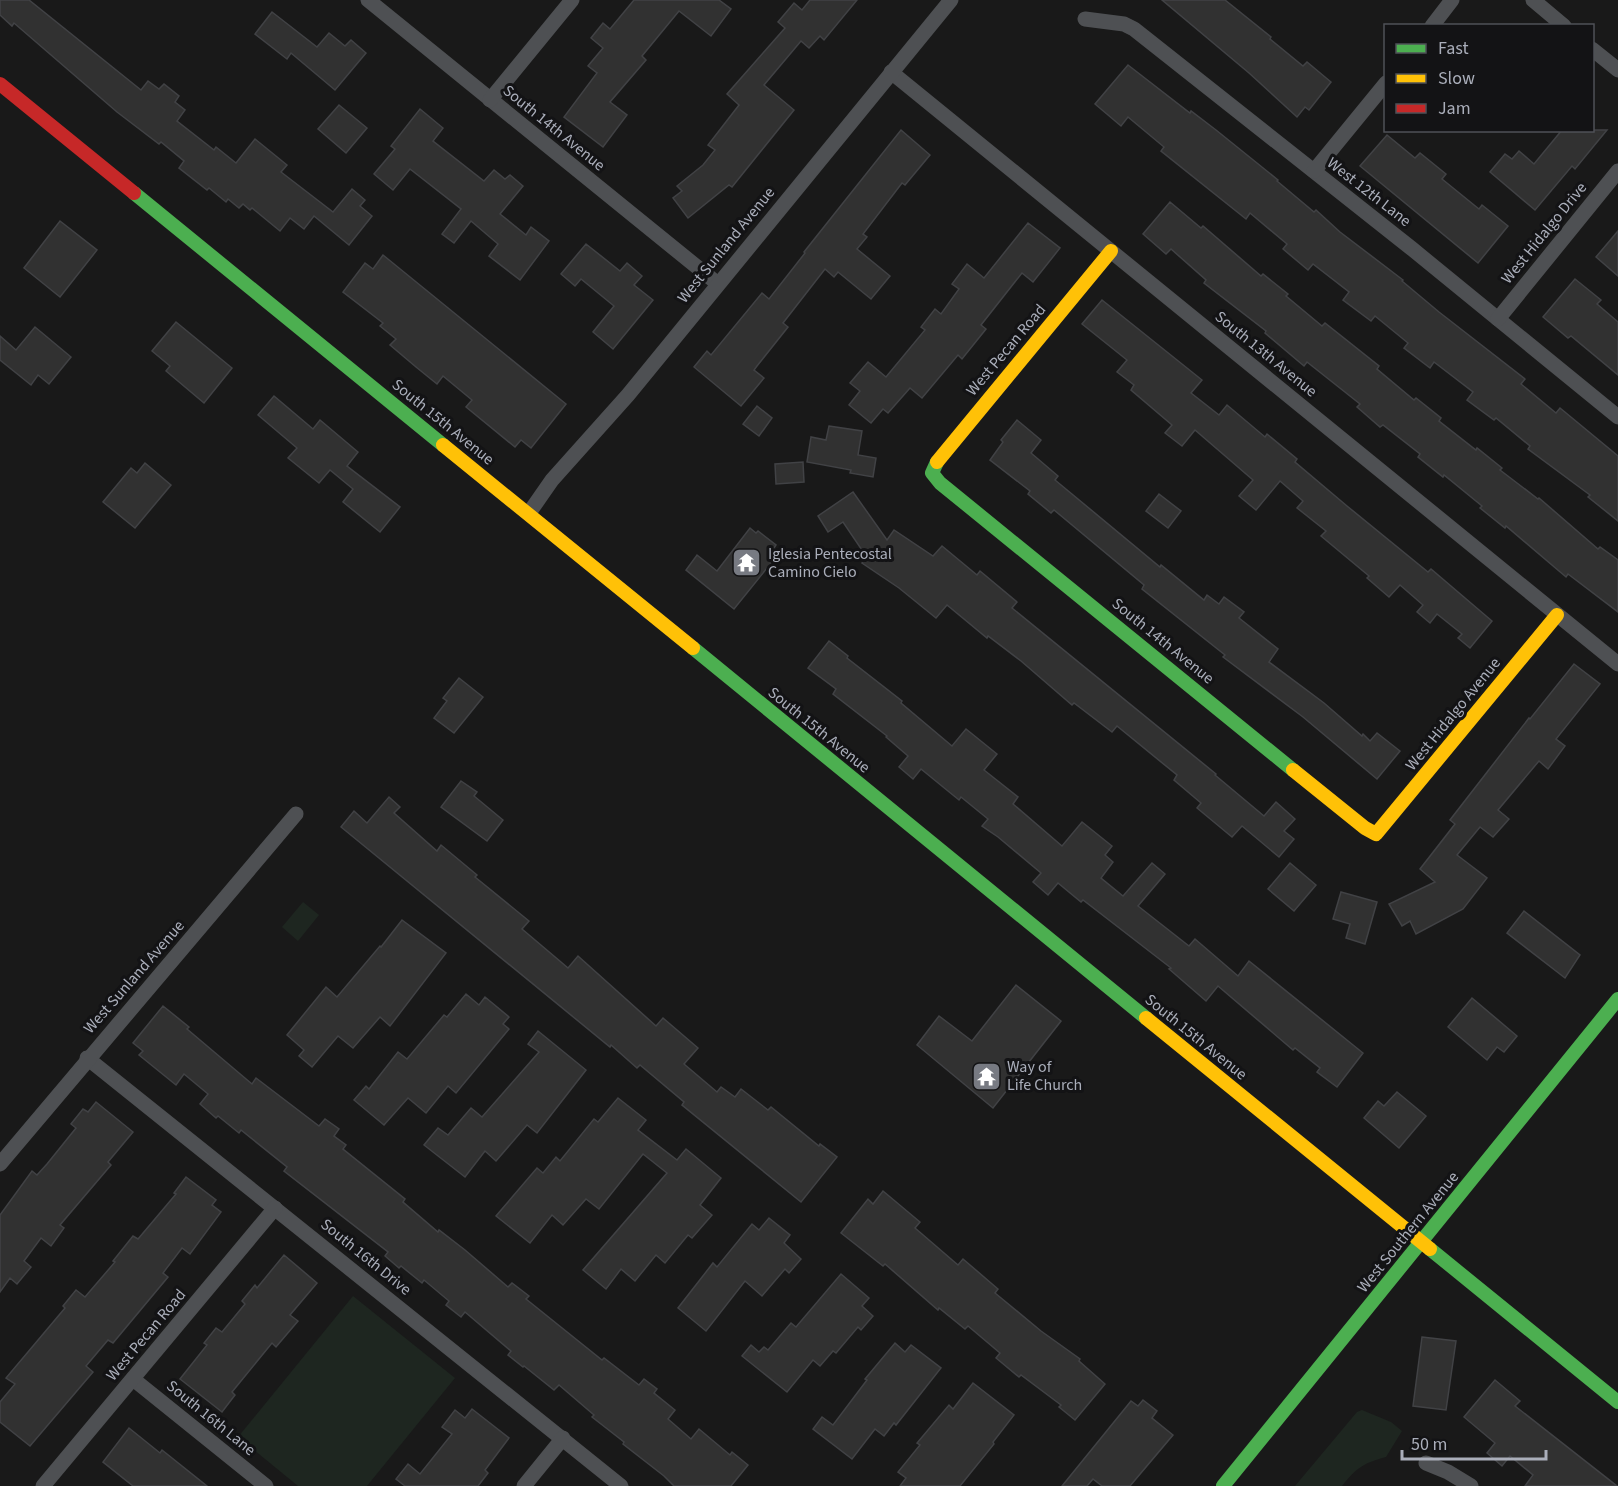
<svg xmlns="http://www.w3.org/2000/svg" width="1618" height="1486" viewBox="0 0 1618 1486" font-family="'Source Sans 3',sans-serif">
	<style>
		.green { fill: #1e2620 }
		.building { fill: #313131; stroke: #414245; stroke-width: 1.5 }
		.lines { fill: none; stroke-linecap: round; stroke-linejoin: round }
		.street { stroke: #4e5053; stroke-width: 15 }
		.fast { stroke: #4caf50; stroke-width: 14 }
		.slow { stroke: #ffc107; stroke-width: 14 }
		.jam { stroke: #c62828; stroke-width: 14 }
		.labels { text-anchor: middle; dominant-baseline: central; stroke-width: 6; stroke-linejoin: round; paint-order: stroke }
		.street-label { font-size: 16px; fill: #aaaeba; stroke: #131315 }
		.poi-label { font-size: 16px; fill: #aaaeba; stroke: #131315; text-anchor: start }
	</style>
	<rect width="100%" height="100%" fill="#191919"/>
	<g class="green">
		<polygon points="303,902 319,915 298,941 282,927"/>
		<polygon points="353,1296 455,1378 367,1486 298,1486 238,1437"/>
		<path d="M1362,1410L1391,1422L1402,1431L1386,1457C1364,1463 1357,1467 1342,1486H1295L1357,1412Z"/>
	</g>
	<g class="building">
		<polygon points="0,0 29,0 141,90 148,81 159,89 164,84 179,96 175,102 185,110 177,121 214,150 216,147 236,163 255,139 287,165 281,172 333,212 352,189 365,200 360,206 372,216 349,245 314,216 304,229 290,218 280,231 252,208 250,210 243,204 239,208 228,199 226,202 209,188 207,190 179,168 184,161 161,142 159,144 117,112 14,23 12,26 0,15"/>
		<polygon points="634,0 719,0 731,9 711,36 679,11 642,56 646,60 610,102 627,115 603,147 564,117 597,73 588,66 603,48 591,38 603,23 610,29"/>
		<polygon points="810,0 857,0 824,40 820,36 809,48 801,41 764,85 794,110 732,187 729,185 688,218 673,198 682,191 677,186 703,165 715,150 708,145 739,105 727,94 785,28 778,22 794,3 802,10"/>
		<polygon points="1162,0 1225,0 1271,37 1270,39 1303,66 1307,62 1331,82 1309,110 1305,107 1297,117 1249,73"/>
		<polygon points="272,12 317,47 329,33 345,46 351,40 366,53 335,90 291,53 287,59 255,34"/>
		<polygon points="1128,65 1190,113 1191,111 1216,130 1278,180 1277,181 1314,212 1316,210 1340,232 1403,280 1402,281 1439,312 1525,379 1521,384 1556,413 1560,408 1618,456 1618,521 1588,497 1590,495 1528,449 1530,446 1496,418 1494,420 1467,400 1473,392 1434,362 1430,368 1404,348 1408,343 1375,316 1371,321 1343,300 1349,292 1313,264 1308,270 1283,249 1287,244 1250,213 1246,219 1161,151 1164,147 1128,117 1121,126 1095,104"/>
		<polygon points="339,105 367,128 346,153 318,129"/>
		<polygon points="420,109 443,128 433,141 484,181 494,170 505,179 510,175 523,186 500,214 526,235 531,227 549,241 520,280 489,256 498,244 471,221 454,243 442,234 461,209 410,169 393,190 374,174 395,149 391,146"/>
		<polygon points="901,130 930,155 905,185 902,183 863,234 867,237 857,249 890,276 871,299 838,272 834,277 825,269 783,323 788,327 757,366 754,370 764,378 741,406 694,367 707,351 711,355 762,293 769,299 805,253 804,252"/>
		<polygon points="1562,130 1607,130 1575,169 1572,166 1535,210 1490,172 1505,154 1512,159 1519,151 1534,164"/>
		<polygon points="1387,135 1415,158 1420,153 1446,174 1442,179 1479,209 1482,205 1508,226 1478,263 1360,166"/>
		<polygon points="1170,202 1201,228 1203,226 1261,276 1263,274 1288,294 1286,296 1322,326 1325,323 1379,366 1377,369 1414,400 1416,398 1441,418 1439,421 1476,450 1477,448 1502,468 1500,470 1538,499 1539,498 1598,549 1600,547 1618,560 1618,612 1568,574 1566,577 1506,526 1505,528 1480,508 1482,506 1444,475 1443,477 1418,457 1420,454 1383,425 1380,427 1357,407 1360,404 1307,362 1304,366 1265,333 1266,331 1204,283 1206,280 1171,249 1166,254 1143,234"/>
		<polygon points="60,221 97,250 60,297 24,268"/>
		<polygon points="1028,223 1060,248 1033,282 1022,273 981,325 986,329 962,359 958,355 922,398 910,388 888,413 883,409 871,423 849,405 860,391 850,383 868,362 886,377 925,330 921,327 935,309 941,314 959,289 952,284 967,264 984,278"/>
		<polygon points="1618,231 1618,276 1596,257"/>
		<polygon points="586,244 620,271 627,263 642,276 634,285 653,300 613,349 593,332 614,306 581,279 575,286 561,274"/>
		<polygon points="383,255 566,404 531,448 521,440 515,447 466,407 472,400 443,376 437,384 416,367 390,345 396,339 380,326 383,323 343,292 365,263 373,269"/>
		<polygon points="1575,279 1601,300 1597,304 1618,322 1618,375 1571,336 1568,338 1543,317"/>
		<polygon points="1102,300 1202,380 1191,393 1219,415 1227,405 1265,437 1267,434 1297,459 1295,462 1347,506 1428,572 1431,569 1492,621 1470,648 1458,638 1462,634 1437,614 1430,623 1417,612 1423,605 1400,585 1389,597 1367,578 1369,576 1321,536 1326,531 1297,508 1303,501 1280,481 1256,510 1239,496 1253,480 1195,430 1182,446 1165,433 1172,425 1131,390 1134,385 1117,372 1127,360 1082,324"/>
		<polygon points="176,322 232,368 204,403 166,371 170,366 152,351"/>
		<polygon points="35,327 71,357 49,384 38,375 31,385 0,360 0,336 16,350"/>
		<polygon points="274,396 313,429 320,420 358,452 347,466 400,507 380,532 343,502 353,489 330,470 319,483 288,458 297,448 258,415"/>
		<polygon points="757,406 772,418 759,436 743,424"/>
		<polygon points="1017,420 1041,440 1031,453 1058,476 1055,480 1160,567 1161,565 1204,600 1207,595 1219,604 1224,597 1244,612 1239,618 1278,649 1269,662 1324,703 1362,736 1363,734 1370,741 1377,733 1400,751 1377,779 1303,717 1223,657 1225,655 1142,589 1144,585 1054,510 1051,513 1028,494 1030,491 990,460 1003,442 1001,440"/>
		<polygon points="829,426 862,431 858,455 876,458 873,477 850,473 851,470 807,462 811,437 826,440"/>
		<polygon points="803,462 804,482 776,484 775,464"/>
		<polygon points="145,463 171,485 135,528 103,502 131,468 137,473"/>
		<polygon points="853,492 887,540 894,530 933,556 942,546 977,575 980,571 1017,602 1012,608 1216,774 1215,775 1264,816 1276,802 1295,819 1284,831 1294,839 1279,857 1242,826 1232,837 1197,808 1201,803 1174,780 1177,775 1117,726 1112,732 1074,703 1072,705 1021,661 988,636 987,638 947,605 936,618 899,588 862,563 866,556 843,522 828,532 818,516"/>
		<polygon points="1159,494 1181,511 1168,528 1146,511"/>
		<polygon points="750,528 756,533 758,531 776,545 774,548 780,552 734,609 686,570 697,555 717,571"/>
		<polygon points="829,641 848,656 847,658 902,701 901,703 952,746 966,729 997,754 984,770 1018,797 1013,804 1062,846 1082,822 1112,846 1105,855 1113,862 1101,878 1123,896 1152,863 1165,874 1138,906 1189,946 1195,939 1238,976 1249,961 1363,1053 1337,1087 1317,1072 1320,1068 1295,1048 1293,1050 1218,986 1206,1001 1169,969 1171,968 1083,900 1081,902 1058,883 1048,895 1033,882 1041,873 998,837 982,826 988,819 961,797 959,800 921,769 913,779 899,767 908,756 886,737 887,736 833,694 836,689 808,668"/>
		<polygon points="1574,664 1600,684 1556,739 1565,746 1548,769 1539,761 1498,810 1509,819 1493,837 1480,827 1457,855 1487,878 1463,909 1416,934 1410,921 1402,926 1389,904 1435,882 1420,869 1455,824 1450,820 1529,718 1530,719"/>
		<polygon points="459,678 483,697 454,733 434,718 447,701 443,698"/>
		<polygon points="461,781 477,792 474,796 503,820 487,841 441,807"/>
		<polygon points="389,797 400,807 394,813 437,851 441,845 477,875 475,877 529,921 522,929 561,962 568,968 578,956 656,1026 663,1018 698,1048 684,1064 717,1092 721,1087 735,1097 741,1089 768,1110 771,1107 819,1146 820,1144 837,1157 801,1202 682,1105 684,1102 640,1065 637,1068 611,1045 610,1047 341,827 354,811 367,823"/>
		<polygon points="1290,863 1316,885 1294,911 1268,889"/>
		<polygon points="1341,892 1377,902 1365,944 1346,938 1350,924 1333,919"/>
		<polygon points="1524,911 1580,955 1565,978 1507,933"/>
		<polygon points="402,920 446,953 390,1026 380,1017 353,1048 338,1036 312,1067 299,1056 304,1050 287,1035 326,987 337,997 380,946 381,947"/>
		<polygon points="1016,985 1061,1021 993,1108 917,1045 939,1016 972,1041"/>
		<polygon points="466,994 479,1005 485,997 509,1017 503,1024 509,1029 456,1093 448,1086 426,1113 408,1098 384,1125 354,1100 366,1086 369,1089 398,1052 407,1059 444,1015 447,1017"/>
		<polygon points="1472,998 1517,1036 1504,1052 1497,1047 1487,1060 1448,1027"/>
		<polygon points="163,1006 189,1027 187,1029 252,1084 256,1078 319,1126 325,1119 339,1129 334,1136 346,1145 343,1149 405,1199 403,1202 438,1232 439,1230 465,1250 508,1287 512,1283 529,1296 526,1299 602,1360 604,1358 639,1385 644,1379 657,1389 654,1393 675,1410 668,1419 691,1439 699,1429 730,1455 732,1452 748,1465 731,1486 674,1486 664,1476 623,1444 624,1442 592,1417 594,1415 559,1385 554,1390 524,1366 523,1367 508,1355 511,1351 465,1312 461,1317 446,1305 449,1301 424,1280 422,1283 401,1266 399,1268 385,1256 388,1252 284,1171 287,1167 241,1130 239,1133 218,1116 216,1118 200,1104 208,1094 184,1074 176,1085 139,1055 143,1051 133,1043"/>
		<polygon points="538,1031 586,1070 537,1133 527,1125 496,1161 485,1151 465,1177 424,1145 438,1128 448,1135 471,1108 482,1117 539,1052 528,1044"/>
		<polygon points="1397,1092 1426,1116 1399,1148 1364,1118 1378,1101 1384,1106"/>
		<polygon points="618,1098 646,1120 638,1130 677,1160 686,1149 721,1178 700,1205 712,1215 692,1238 688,1235 665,1263 656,1255 635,1281 621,1269 606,1289 583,1270 667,1173 643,1154 599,1209 586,1199 563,1225 552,1215 530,1243 496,1216 537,1168 543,1173 556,1157 560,1161 594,1119 598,1122"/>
		<polygon points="96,1102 133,1132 108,1162 111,1165 60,1225 64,1228 51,1246 41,1238 24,1261 31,1267 17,1284 10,1278 0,1292 0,1215 32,1171 37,1175 47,1164 76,1128 71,1124 83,1109 88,1112"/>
		<polygon points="186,1177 216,1200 212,1205 221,1212 190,1254 182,1248 163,1273 168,1277 113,1343 108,1340 86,1366 93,1372 30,1446 0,1422 0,1402 15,1384 6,1378 65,1308 63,1306 76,1290 85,1297 115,1262 113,1261 133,1236 138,1239 176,1194 174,1193"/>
		<polygon points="883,1191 920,1222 915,1228 958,1265 963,1259 998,1289 995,1293 1041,1331 1080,1359 1079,1361 1105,1384 1075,1420 1059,1407 1061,1405 1021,1375 1019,1377 996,1358 1000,1353 968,1326 965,1329 939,1308 938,1310 885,1264 883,1266 841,1233 868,1199 873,1204"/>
		<polygon points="769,1218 790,1235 784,1243 801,1259 789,1273 785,1269 762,1296 745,1281 706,1331 678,1308 713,1263 717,1267 752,1224 759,1230"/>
		<polygon points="284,1255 317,1283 290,1315 298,1321 276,1347 272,1343 232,1392 235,1395 222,1412 180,1379 207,1345 204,1343 216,1328 222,1332 245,1304 242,1301 255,1285 257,1288"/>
		<polygon points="841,1274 869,1298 862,1306 873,1316 861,1330 858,1327 836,1353 833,1351 820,1366 813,1360 787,1392 742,1356 751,1345 759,1352 764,1347 768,1350 791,1323 796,1327"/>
		<polygon points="1422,1337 1456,1341 1446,1410 1413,1406"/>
		<polygon points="895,1343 905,1352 911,1345 941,1368 896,1425 894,1423 884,1436 875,1429 852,1459 813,1429 822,1417 833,1425 867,1380 865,1379"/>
		<polygon points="1495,1380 1520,1401 1515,1406 1617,1486 1525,1486 1533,1475 1510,1456 1502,1466 1487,1453 1495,1443 1464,1417"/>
		<polygon points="973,1383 1014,1415 993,1442 994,1444 960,1486 900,1486 906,1478 898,1472 920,1445 917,1443 949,1405 953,1409"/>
		<polygon points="1143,1400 1157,1411 1152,1418 1173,1435 1130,1486 1102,1486 1093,1479 1087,1486 1062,1486 1131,1401 1138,1406"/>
		<polygon points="472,1409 509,1438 485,1470 488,1473 478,1486 405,1486 396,1479 408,1464 420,1474 452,1434 442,1427 455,1410 465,1418"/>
		<polygon points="129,1428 160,1453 162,1450 207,1486 133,1486 103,1462"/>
	</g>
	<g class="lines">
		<g class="street">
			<polyline points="368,0 718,284"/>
			<polyline points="1533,0 1564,26"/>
			<polyline points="1085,19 1124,24 1134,29 1411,248 1618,417"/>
			<polyline points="1432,26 1452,0"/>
			<polyline points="1592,49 1618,70"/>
			<polyline points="891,72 1618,664"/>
			<polyline points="490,100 572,0"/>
			<polyline points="1314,171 1386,83"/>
			<polyline points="1498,319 1618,171"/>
			<polyline points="529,513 552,480 628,395 951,0"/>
			<polyline points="87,1058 621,1486"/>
			<polyline points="0,1164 296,814"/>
			<polyline points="133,1379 266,1486"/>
			<polyline points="1426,1463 1448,1472 1471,1486"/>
			<polyline points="43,1486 275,1208"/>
			<polyline points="524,1486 563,1438"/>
		</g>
		<g class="fast">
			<polyline points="134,193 443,445"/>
			<polyline points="937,462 932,473 940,483 1293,770"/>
			<polyline points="693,648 1146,1018"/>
			<polyline points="1430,1249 1618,1402"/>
			<polyline points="1223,1486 1618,999"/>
		</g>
		<g class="slow">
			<polyline points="443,445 693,648"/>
			<polyline points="937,462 1111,251"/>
			<polyline points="1293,770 1365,828 1376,834 1557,615"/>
			<polyline points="1146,1018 1430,1249"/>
		</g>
		<polyline class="jam" points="0,84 134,193"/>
	</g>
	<defs>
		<symbol id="temple-square" viewBox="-11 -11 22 22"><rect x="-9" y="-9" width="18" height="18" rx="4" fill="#777a82" stroke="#131315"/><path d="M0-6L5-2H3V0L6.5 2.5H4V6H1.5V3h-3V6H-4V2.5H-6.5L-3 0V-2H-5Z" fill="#fff"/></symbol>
	</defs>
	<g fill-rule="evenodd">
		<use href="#temple-square" x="730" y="546" width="33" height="33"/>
		<use href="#temple-square" x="970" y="1060" width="33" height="33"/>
	</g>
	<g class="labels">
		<g class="street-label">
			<text transform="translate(554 128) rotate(39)">South 14th Avenue</text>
			<text transform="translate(1369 192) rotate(38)">West 12th Lane</text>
			<text transform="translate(1544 233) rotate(-51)">West Hidalgo Drive</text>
			<text transform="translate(726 245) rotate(-51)">West Sunland Avenue</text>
			<text transform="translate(1006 350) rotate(-50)">West Pecan Road</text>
			<text transform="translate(1266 354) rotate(39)">South 13th Avenue</text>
			<text transform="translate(443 422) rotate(39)">South 15th Avenue</text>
			<text transform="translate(1163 641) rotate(39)">South 14th Avenue</text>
			<text transform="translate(1453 714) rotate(-51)">West Hidalgo Avenue</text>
			<text transform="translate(819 730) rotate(39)">South 15th Avenue</text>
			<text transform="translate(134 977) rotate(-49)">West Sunland Avenue</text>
			<text transform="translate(1196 1037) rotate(39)">South 15th Avenue</text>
			<text transform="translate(1408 1232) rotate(-51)">West Southern Avenue</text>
			<text transform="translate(366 1257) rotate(39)">South 16th Drive</text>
			<text transform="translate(146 1335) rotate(-50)">West Pecan Road</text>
			<text transform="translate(211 1418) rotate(39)">South 16th Lane</text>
		</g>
		<g class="poi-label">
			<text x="768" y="554">Iglesia Pentecostal<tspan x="768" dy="18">Camino Cielo</tspan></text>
			<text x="1007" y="1067">Way of<tspan x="1007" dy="18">Life Church</tspan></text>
		</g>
	</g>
	<rect x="1384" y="24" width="210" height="108" fill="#131315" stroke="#4f5157" stroke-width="1.5"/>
	<rect x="1396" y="44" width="30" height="9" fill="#4caf50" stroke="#4f5157" stroke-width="1.5"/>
	<text x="1438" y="54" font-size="18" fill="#aaaeba">Fast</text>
	<rect x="1396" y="74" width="30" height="9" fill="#ffc107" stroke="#4f5157" stroke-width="1.5"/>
	<text x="1438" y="84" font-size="18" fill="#aaaeba">Slow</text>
	<rect x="1396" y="104" width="30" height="9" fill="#c62828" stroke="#4f5157" stroke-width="1.5"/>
	<text x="1438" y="114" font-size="18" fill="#aaaeba">Jam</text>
	<path d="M1402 1450v9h144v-9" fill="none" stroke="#aaaeba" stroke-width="3"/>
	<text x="1411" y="1450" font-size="18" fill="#aaaeba" stroke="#131315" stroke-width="4.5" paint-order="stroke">50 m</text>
</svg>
